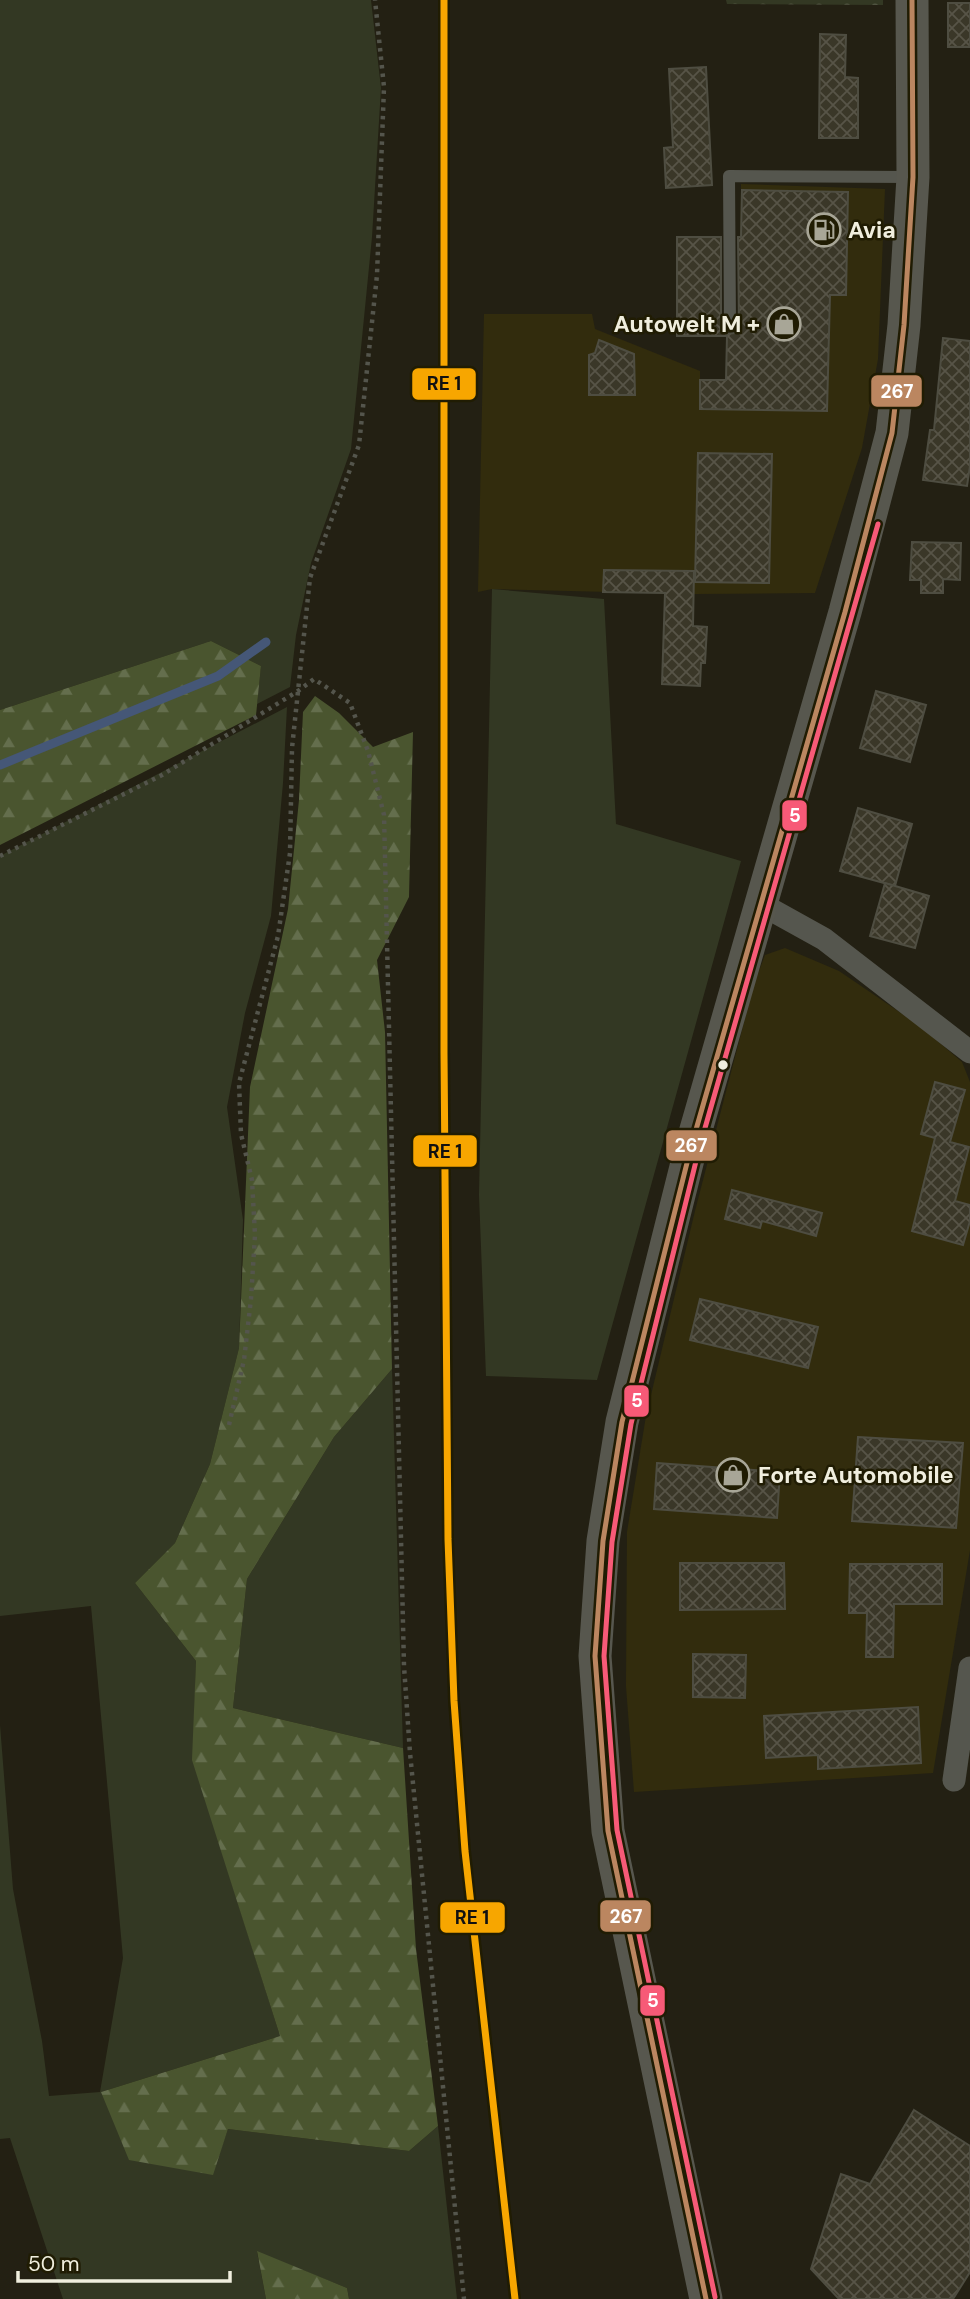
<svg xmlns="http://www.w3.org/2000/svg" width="970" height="2299" viewBox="0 0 970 2299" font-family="'DM Sans',sans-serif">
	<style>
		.built { fill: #322c0d }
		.green { fill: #333823 }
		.forest { fill: url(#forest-firs) }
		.cemetery { fill: url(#cemetery-stones) }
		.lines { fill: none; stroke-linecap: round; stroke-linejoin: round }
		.stream { stroke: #455777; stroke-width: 9 }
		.building { fill: url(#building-cross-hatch); stroke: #4e4d41; stroke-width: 2 }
		.path { stroke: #54554c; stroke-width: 4.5; stroke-dasharray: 3.5 5; stroke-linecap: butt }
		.lane { stroke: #55564e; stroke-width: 12 }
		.street { stroke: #55564e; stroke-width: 23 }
		.secondary { stroke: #57574e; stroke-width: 33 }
		.bus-1-casing { stroke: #201c03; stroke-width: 10 }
		.bus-2-casing { stroke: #201c03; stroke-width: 10 }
		.bus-1 { stroke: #bb8660; stroke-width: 5 }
		.bus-2 { stroke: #f75a77; stroke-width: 5 }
		.rail-1-casing { stroke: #201c03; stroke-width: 12 }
		.rail-1 { stroke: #f7a600; stroke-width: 7 }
		.bus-dot { fill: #f0eede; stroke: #201c03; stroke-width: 2.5 }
		.labels { text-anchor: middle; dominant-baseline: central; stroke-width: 5; stroke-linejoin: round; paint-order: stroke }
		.poi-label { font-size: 23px; font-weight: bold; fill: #f0eede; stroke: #201c03; text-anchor: start }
		.line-badge { stroke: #201c03; stroke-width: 2.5 }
		.badge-label { font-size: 19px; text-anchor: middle; font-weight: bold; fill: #fff }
		.pale-badge-label { font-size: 19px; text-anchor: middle; font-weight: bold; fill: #111 }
	</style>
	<defs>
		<pattern id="forest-firs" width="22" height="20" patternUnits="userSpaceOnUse" patternTransform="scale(1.75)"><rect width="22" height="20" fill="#4a552f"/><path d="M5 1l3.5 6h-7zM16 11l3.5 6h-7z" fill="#646e4d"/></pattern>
		<pattern id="cemetery-stones" width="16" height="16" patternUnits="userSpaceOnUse" patternTransform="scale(1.75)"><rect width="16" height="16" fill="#333823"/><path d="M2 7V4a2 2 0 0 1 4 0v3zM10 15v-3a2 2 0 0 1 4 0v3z" fill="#515542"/></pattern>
		<pattern id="building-cross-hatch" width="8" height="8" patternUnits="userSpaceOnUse" patternTransform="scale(1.75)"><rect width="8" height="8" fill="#3a3728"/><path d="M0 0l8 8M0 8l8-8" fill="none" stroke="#575447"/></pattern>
	</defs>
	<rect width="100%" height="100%" fill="#232013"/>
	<g class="built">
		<polygon points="741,184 885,189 878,359 862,448 815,593 694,594 492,589 478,592 484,314 592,314 595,329 700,371 700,380 726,380 739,354"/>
		<polygon points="785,948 839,971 920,1026 962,1062 970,1082 970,1550 933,1773 634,1792 626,1686 627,1532 646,1416 695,1211 754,984 765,955"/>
	</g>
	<g class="green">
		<polygon points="0,0 371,0 381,88 372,237 351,449 311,563 296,635 290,687 257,704 261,666 211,641 0,710"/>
		<polygon points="492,589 604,599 616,824 741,861 597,1380 486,1376 479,1195"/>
		<polygon points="287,707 283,783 271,916 245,1013 227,1107 243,1220 239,1348 210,1464 175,1543 135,1583 196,1661 193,1760 280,2036 101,2092 212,2174 228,2129 409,2151 438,2126 457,2299 349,2299 347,2288 257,2252 266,2299 63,2299 10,2138 0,2139 0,1725 13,1889 42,2041 49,2096 100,2092 123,1958 91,1606 0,1616 0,856"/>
		<polygon points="392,1369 403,1748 233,1708 247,1579 334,1437"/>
	</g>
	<g class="forest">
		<polygon points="211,641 261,666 256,715 0,845 0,710"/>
		<polygon points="315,696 339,713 373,747 413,732 409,897 377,960 385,1032 392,1369 334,1437 247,1579 233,1708 403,1748 416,1949 438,2126 409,2151 228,2129 213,2175 129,2160 101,2092 280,2036 192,1760 196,1661 135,1583 175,1543 210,1464 239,1348 250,1087 288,909 299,800 303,712"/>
		<polygon points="257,2251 347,2288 349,2299 266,2299"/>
	</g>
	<polygon class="cemetery" points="726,0 883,0 883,5 727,4"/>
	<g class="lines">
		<polyline class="stream" points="0,765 218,676 266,642"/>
	</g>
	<g class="building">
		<rect x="948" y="3" width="22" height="44"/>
		<polygon points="820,34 846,35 845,77 858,78 858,138 819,138"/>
		<polygon points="706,67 712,185 666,188 664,148 673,147 669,69"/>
		<polygon points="742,190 848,192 846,295 830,295 827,411 700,409 700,380 726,380 727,336 677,336 677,237 721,237 721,326 726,334 735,333 739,326 738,237 741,237"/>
		<polygon points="943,338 970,341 970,466 967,486 923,480 930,430 934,430"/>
		<polygon points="599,340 634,354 635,395 589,395 589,355 595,353"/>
		<polygon points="698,453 772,454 769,583 695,582"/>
		<polygon points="912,542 961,543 960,580 943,579 943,593 921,593 921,580 910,580"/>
		<polygon points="604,570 694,571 693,626 707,627 705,663 701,663 700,686 662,684 665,593 603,592"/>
		<polygon points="876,691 926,705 910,762 860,748"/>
		<polygon points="858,808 912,824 895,886 840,871"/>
		<polygon points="885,883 929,896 915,948 870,936"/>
		<polygon points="935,1082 965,1090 950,1142 969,1147 955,1201 970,1205 970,1221 963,1245 912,1231 935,1138 921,1134"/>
		<polygon points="732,1190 822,1213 816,1236 762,1221 760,1228 725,1219"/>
		<polygon points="700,1299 818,1327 808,1368 690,1340"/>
		<polygon points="858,1437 963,1443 956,1528 852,1521"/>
		<polygon points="657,1463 780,1472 777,1518 654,1509"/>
		<polygon points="680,1563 784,1563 785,1609 680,1610"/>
		<polygon points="850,1564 942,1564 942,1604 894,1604 893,1657 866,1657 867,1613 849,1613"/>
		<polygon points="693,1654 746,1655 745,1698 693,1697"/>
		<polygon points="918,1707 921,1763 818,1769 818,1755 766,1758 764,1716"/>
		<polygon points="914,2110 970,2146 970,2272 953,2299 839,2299 811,2269 841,2174 870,2184"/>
	</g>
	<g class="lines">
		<g class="path">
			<polyline points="0,856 162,775 298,691 314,679 350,703 368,751 384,815 404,1666 410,1753 464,2299"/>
			<polyline points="229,1425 244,1360 251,1299 255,1235 252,1180 241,1134 239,1083 278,936 290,853 292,748 310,578 359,445 377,275 384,87 375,0"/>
		</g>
		<polyline class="lane" points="730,326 729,176 911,177"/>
		<g class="street">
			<polyline points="761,904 824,939 970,1052"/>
			<polyline points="954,1780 970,1668"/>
		</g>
		<polyline class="secondary" points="706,2299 608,1831 595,1656 603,1541 622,1422 691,1147 845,612 892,433 904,325 913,177 912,0"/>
		<defs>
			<polyline id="bus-1" points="706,2299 608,1831 595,1656 603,1541 622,1422 691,1147 845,612 892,433 904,325 913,177 912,0"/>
			<polyline id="bus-2" points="715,2297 617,1830 604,1656 612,1542 631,1424 699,1149 878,524"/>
		</defs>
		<use href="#bus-1" class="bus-1-casing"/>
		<use href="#bus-2" class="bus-2-casing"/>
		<use href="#bus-1" class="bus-1"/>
		<use href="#bus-2" class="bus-2"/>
		<defs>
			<polyline id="rail-1" points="444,0 444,1053 448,1539 454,1701 465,1851 515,2299"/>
		</defs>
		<use href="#rail-1" class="rail-1-casing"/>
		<use href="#rail-1" class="rail-1"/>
	</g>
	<defs>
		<symbol id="fuel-ring" viewBox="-11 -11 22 22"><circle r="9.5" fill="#201c03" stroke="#a8a697" stroke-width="1.5"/><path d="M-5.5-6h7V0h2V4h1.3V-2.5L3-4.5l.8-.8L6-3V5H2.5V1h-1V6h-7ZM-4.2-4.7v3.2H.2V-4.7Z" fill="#a8a697"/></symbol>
		<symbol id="shop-ring" viewBox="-11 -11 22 22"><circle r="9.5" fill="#201c03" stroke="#a8a697" stroke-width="1.5"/><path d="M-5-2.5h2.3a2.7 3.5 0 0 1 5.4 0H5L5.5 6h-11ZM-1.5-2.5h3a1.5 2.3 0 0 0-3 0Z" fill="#a8a697"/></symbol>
	</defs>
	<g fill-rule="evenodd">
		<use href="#fuel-ring" x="805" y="211" width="38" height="38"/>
		<use href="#shop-ring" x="765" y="305" width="38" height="38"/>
		<use href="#shop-ring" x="714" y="1456" width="38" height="38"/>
	</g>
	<circle class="bus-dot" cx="723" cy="1065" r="6"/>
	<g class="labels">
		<g class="poi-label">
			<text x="848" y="230">Avia</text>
			<text x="760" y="324" text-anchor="end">Autowelt M +</text>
			<text x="758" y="1475">Forte Automobile</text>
		</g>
	</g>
	<g class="line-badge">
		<rect x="411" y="367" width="66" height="34" rx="7" fill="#f7a600"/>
		<rect x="870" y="374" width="53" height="34" rx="7" fill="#bb8660"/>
		<rect x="781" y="799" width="27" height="33" rx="7" fill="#f75a77"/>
		<rect x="665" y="1129" width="53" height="33" rx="7" fill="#bb8660"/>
		<rect x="412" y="1134" width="66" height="34" rx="7" fill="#f7a600"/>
		<rect x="623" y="1384" width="27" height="34" rx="7" fill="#f75a77"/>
		<rect x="599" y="1899" width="53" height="34" rx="7" fill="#bb8660"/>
		<rect x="439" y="1901" width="67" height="33" rx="7" fill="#f7a600"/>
		<rect x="639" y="1984" width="27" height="33" rx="7" fill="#f75a77"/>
	</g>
	<g class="badge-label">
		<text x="897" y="398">267</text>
		<text x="795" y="822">5</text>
		<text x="691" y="1152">267</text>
		<text x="637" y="1407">5</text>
		<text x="626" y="1923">267</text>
		<text x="653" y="2007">5</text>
	</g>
	<g class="pale-badge-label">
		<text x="444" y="390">RE 1</text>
		<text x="445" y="1158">RE 1</text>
		<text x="472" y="1924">RE 1</text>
	</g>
	<path d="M18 2271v10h212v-10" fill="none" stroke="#f0eede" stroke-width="3.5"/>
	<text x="28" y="2271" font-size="21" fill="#f0eede" stroke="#201c03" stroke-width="5" paint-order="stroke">50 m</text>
</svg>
